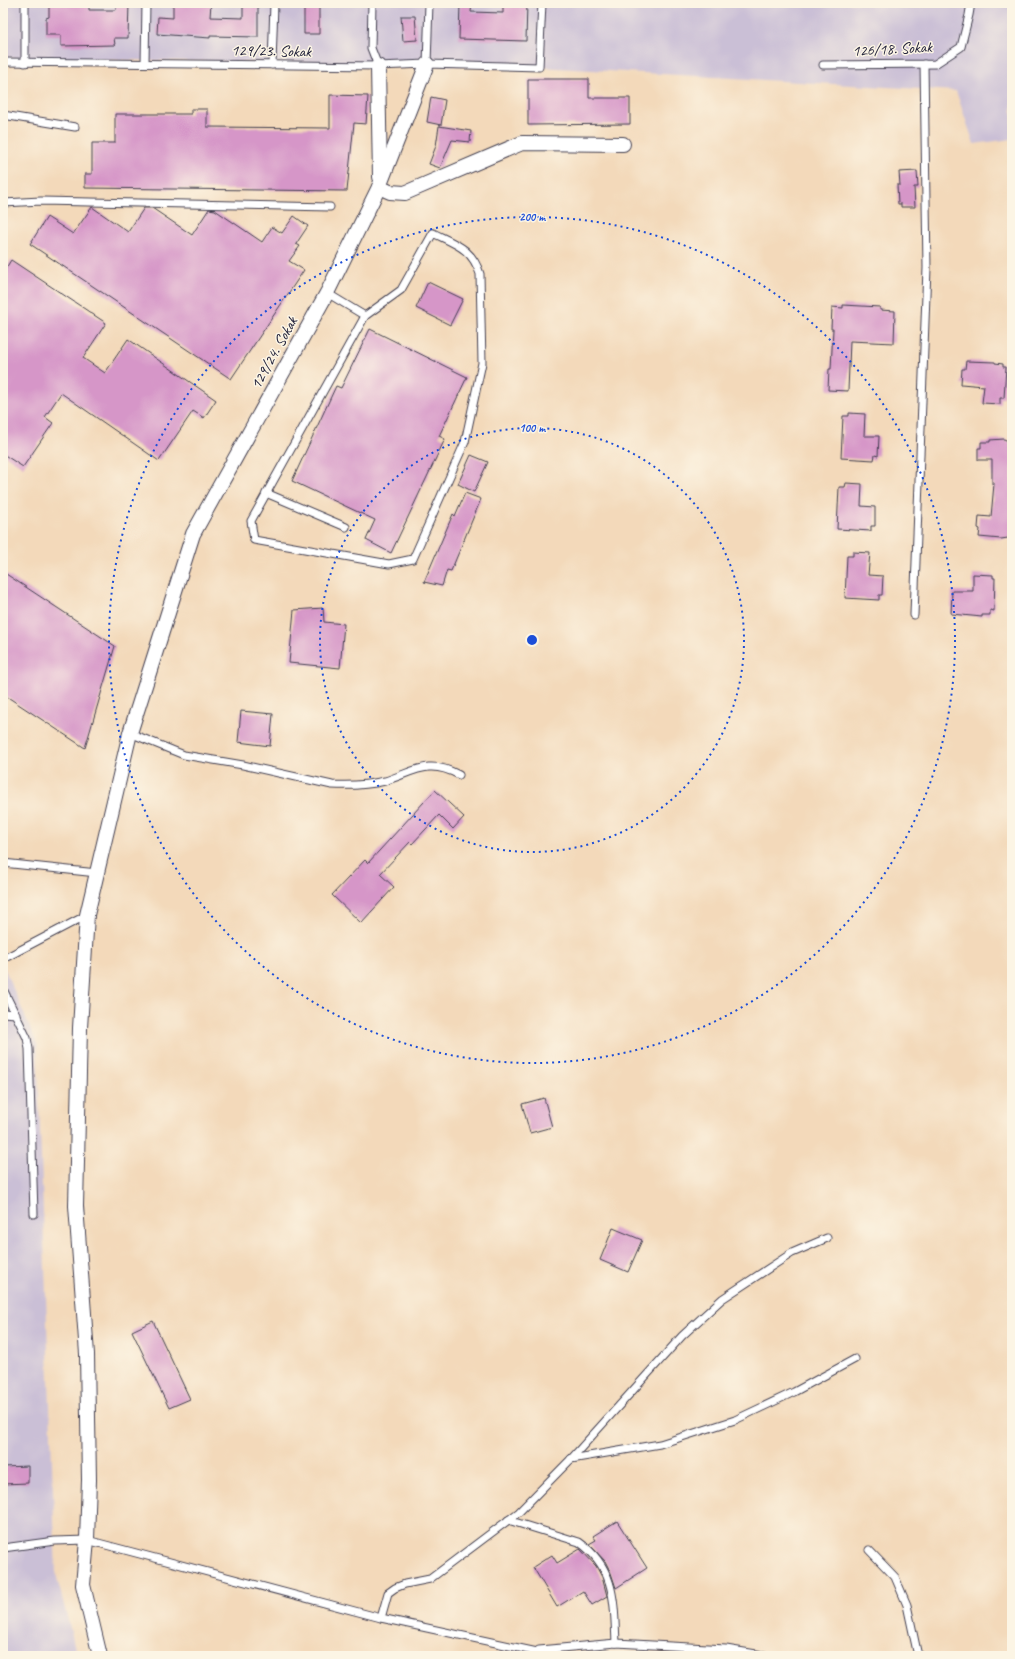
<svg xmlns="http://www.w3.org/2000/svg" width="1015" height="1659" viewBox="0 0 1015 1659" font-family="Caveat,sans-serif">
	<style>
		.industrial { fill: #cabfd6 }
		.building { fill: #d696c8 }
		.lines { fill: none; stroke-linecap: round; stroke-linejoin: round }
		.service-casing { stroke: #413d4e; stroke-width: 9 }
		.minor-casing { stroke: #413d4e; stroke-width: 16 }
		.service { stroke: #fff; stroke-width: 7 }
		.minor { stroke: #fff; stroke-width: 14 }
		.ring { fill: none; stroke: #1d4ed8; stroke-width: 2; stroke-dasharray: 2 4 }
		.labels { text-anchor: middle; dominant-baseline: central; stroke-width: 3; stroke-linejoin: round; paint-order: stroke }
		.street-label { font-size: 16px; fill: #22223b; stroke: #fcf5e5 }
		.centre { fill: #1d4ed8; stroke: #fcf5e5; stroke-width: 2 }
		.ring-label { font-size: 12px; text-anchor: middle; font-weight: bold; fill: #1d4ed8; stroke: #fcf5e5; stroke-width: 3; stroke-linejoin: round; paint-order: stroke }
	</style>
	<rect width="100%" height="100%" fill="#fcf5e5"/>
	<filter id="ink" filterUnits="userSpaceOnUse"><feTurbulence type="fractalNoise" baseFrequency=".025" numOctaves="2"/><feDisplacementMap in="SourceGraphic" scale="8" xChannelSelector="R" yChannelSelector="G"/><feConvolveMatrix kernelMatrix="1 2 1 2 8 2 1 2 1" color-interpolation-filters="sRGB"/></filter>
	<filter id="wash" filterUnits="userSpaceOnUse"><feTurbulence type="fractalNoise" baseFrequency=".012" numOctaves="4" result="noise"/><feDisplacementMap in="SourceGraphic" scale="16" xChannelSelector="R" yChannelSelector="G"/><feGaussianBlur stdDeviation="0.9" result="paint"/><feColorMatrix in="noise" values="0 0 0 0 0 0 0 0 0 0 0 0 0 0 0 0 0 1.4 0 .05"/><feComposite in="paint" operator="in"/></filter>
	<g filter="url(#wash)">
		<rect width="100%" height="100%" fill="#f3d9ba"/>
		<g class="industrial">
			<polygon points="3,3 1012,3 1012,139 974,144 956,91 539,67 3,58"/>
			<polygon points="3,965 37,1044 56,1574 77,1656 3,1656"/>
		</g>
		<g id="blocks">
			<g class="building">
				<polygon points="49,3 89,3 89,10 116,10 116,3 129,3 128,38 114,38 115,45 61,46 61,35 46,35 46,18 49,17"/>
				<polygon points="173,3 211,3 210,17 243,18 243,3 258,3 258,37 210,36 210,38 157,34 158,17 173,18"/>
				<polygon points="304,3 319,4 319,34 304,34"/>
				<polygon points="460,3 472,3 471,12 503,13 503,3 527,3 526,41 459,39"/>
				<polygon points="401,16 415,16 417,40 403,41"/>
				<polygon points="528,79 589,79 589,98 630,98 630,124 528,125"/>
				<polygon points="330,95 368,96 366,124 354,123 347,191 85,188 85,174 92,174 92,143 115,143 115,114 191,114 191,109 207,109 207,127 330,128"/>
				<polygon points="431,97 445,100 441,125 427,122"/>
				<polygon points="439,126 471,131 470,142 452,140 440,168 429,164 436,146"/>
				<polygon points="917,171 918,187 914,187 915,207 901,207 901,204 898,204 897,185 900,185 899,172"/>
				<polygon points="92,207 128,232 144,208 152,208 192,235 209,209 215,210 262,242 272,227 282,233 294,216 308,226 296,244 300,246 289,261 304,270 231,379 30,244 47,217 73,234"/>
				<polygon points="11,260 106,323 83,358 105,373 128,339 216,400 204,418 193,411 159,461 61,393 45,417 53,423 23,467 3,454 3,273"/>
				<polygon points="428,282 463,299 450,325 416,308"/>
				<polygon points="843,305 880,307 880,310 895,311 894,343 850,341 848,391 828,390 829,369 831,369 833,329 831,329 832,307 843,308"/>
				<polygon points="370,329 467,377 439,436 445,439 391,553 366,540 375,520 292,481 336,386 341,388"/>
				<polygon points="966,361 995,362 995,363 1003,364 1003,367 1006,367 1004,398 1000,398 1000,404 982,403 984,386 961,384 962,369 965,369"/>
				<polygon points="849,413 865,414 864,436 879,436 878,456 875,455 874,460 841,458 843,416 849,416"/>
				<polygon points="1004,439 1012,443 1012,534 1008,538 1001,539 979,537 980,529 978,528 979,516 991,517 994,484 992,484 992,460 978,460 978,448 981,448 981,442 990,442 990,440"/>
				<polygon points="471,455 488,462 474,492 458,484"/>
				<polygon points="846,483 862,484 861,506 875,507 875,526 871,526 871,531 837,529 839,487 845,487"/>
				<polygon points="465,493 481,499 451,571 447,570 442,586 424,582 453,514 455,516"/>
				<polygon points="853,552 870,553 868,575 883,576 882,595 879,595 879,600 845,598 847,556 853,556"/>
				<polygon points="3,572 115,646 85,748 3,694"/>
				<polygon points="973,574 993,575 993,578 995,578 994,611 990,610 990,615 982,615 982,617 951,614 952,591 973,591"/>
				<polygon points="323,608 324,622 344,624 340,668 289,663 294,610"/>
				<polygon points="241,711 273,714 270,746 238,742"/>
				<polygon points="435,790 464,817 453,829 439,815 412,844 410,842 380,874 394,887 361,923 332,895 365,860 368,863"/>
				<polygon points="544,1098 552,1127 530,1133 522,1104"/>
				<polygon points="613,1228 642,1240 628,1272 600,1260"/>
				<polygon points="153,1321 190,1399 169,1408 132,1331"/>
				<polygon points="28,1466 28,1483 3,1484 3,1467"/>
				<polygon points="617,1521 647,1568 616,1588 611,1573 605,1561 589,1544 596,1540 593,1536"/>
				<polygon points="580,1549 596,1566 602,1577 607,1596 592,1605 583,1591 557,1607 533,1567 552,1555 557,1563"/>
			</g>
		</g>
	</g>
	<g filter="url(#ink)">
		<use href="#blocks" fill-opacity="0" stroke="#413d4e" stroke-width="1"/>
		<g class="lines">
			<defs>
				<g id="service">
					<polyline points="25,3 25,63"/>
					<polyline points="372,3 371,48 378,66"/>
					<polyline points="3,62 378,66 427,64 539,67 542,3"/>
					<polyline points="145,63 146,3"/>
					<polyline points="427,64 429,3"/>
					<polyline points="272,65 274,3"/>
					<polyline points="823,65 935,64 961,47 969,15 971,3"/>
					<polyline points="3,115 75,127"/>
					<polyline points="3,203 41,201 330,207"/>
					<path d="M433,233C455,244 472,248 480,274L482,363L465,442L413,559L389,564L254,540L251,521L365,316L401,290Z"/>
					<polyline points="327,293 365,316"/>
					<polyline points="266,493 346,527"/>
					<polyline points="914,615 927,268 924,64"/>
					<path d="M130,733L184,755L243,765L332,785C350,786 368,785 385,781C414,772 428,758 459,775"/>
					<polyline points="3,863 97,873"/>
					<polyline points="3,959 87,915"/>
					<polyline points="3,989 27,1038 29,1049 34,1214"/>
					<polyline points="3,1013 16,1014"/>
					<polyline points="571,1459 660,1444 735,1420 794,1392 855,1359"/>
					<path d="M508,1520L579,1542C616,1568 614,1603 616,1643"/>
					<polyline points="3,1548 55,1541 87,1540 381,1618 556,1656"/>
					<polyline points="869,1550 895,1577 907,1605 918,1656"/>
					<polyline points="381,1618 388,1593 395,1588 405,1584 430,1579 519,1512 571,1459 682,1336 722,1299 792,1253 827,1238"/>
					<polyline points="539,1650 616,1643 726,1649 769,1656"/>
				</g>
				<g id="minor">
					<polyline points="378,66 380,177"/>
					<polyline points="379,187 390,192 405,193 522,143 623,144"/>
					<polyline points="100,1656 83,1585 87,1540 89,1480 87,1354 76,1206 80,1028 87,915 130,733 193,534 327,293 379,187 427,64"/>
				</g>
			</defs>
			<use href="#service" class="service-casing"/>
			<use href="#minor" class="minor-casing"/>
			<use href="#service" class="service"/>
			<use href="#minor" class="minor"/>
		</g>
	</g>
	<g class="ring">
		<circle cx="532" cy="640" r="212"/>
		<circle cx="532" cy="640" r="423"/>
	</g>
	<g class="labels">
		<g class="street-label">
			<text transform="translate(892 49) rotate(-3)">126/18. Sokak</text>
			<text transform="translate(271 51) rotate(1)">129/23. Sokak</text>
			<text transform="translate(274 353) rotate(-61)">129/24. Sokak</text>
		</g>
	</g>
	<circle cx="532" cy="640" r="6" class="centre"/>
	<g class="ring-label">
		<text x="532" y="221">200 m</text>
		<text x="532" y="432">100 m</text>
	</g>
	<rect width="1015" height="1659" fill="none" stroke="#fcf5e5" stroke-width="16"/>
</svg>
